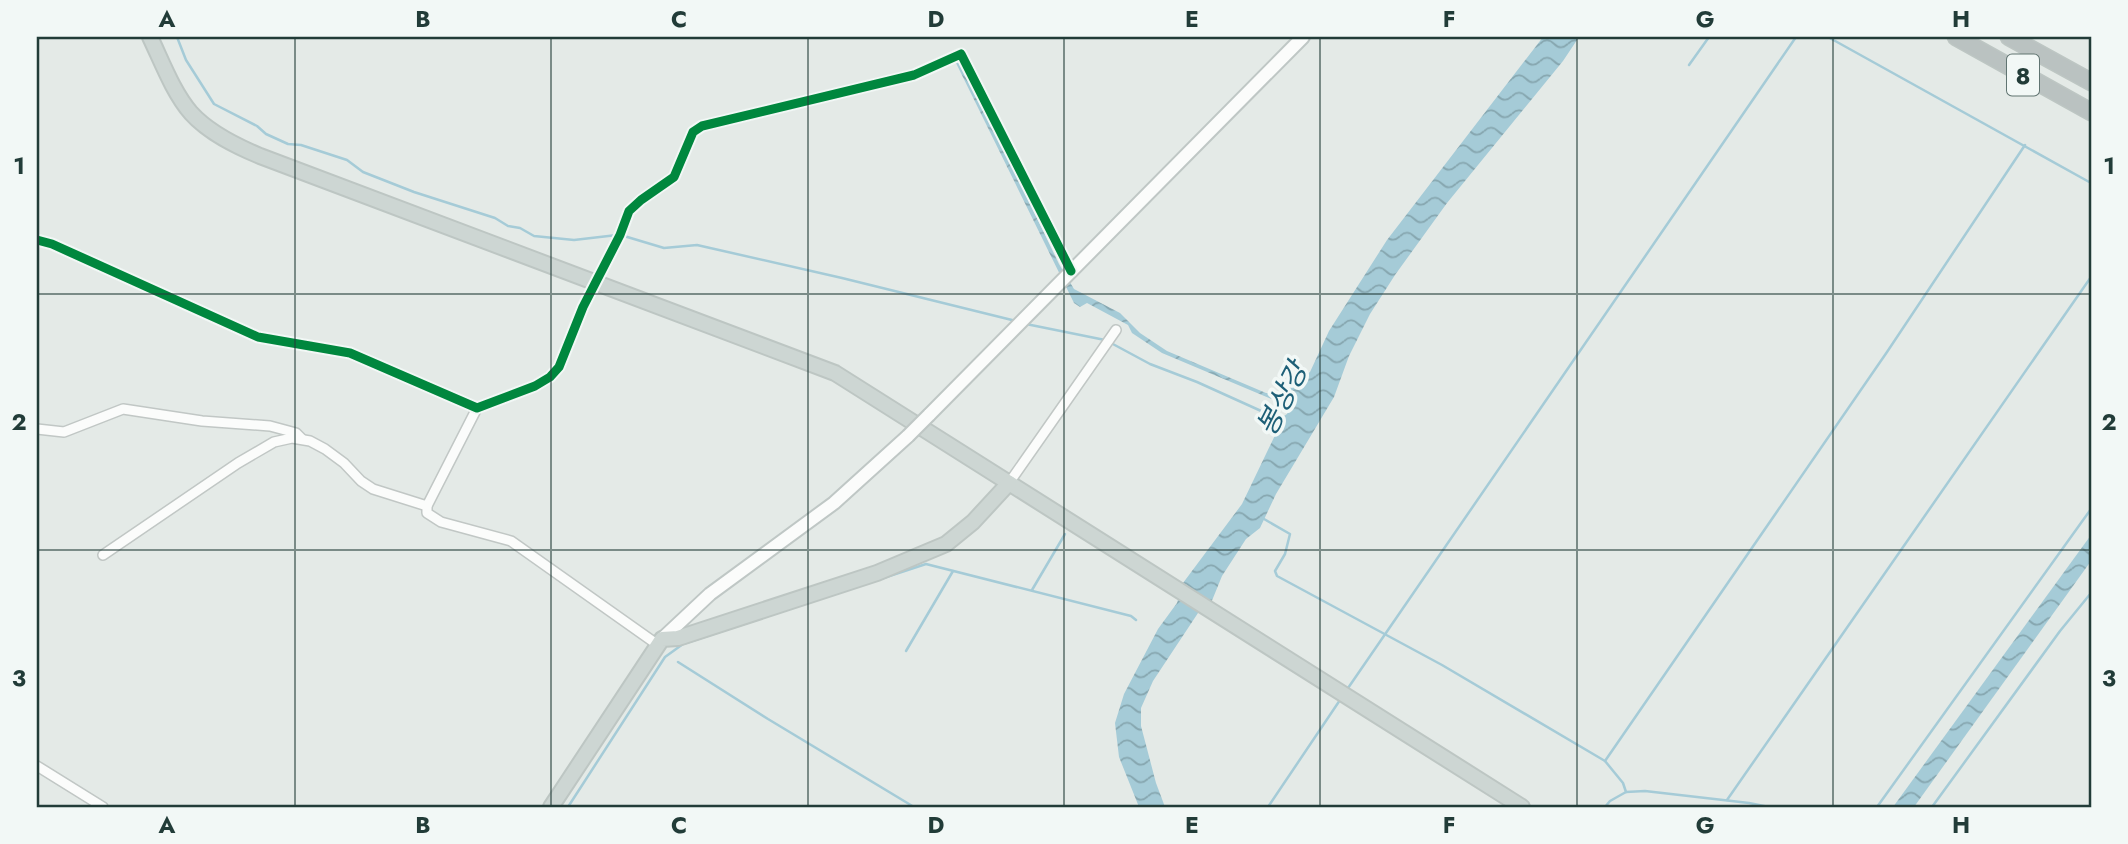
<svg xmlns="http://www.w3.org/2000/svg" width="2128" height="844" viewBox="0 0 2128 844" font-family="Jost,'Noto Sans KR',sans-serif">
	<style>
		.water { fill: url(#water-waves) }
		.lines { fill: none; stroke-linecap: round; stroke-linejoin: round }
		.stream { stroke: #a5cbd7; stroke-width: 2.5 }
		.minor-casing { stroke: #c1c7c5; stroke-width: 12 }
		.secondary-casing { stroke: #bfc7c5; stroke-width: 16 }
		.primary-casing { stroke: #bdc6c3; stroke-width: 18 }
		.motorway-casing { stroke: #bdc6c3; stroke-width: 19 }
		.minor { stroke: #fbfcfb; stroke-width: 9 }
		.secondary { stroke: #fbfcfb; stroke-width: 12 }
		.primary { stroke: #cdd6d3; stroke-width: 14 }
		.motorway { stroke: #bac2c1; stroke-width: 16 }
		.secondary-bridge-casing { stroke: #bfc7c5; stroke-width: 16; stroke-linecap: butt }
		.secondary-bridge { stroke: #fbfcfb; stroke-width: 12 }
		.cycleway-casing { stroke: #f2f8f6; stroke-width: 13 }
		.cycleway { stroke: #00873e; stroke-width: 9 }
		.grid { fill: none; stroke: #223c38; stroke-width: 2; stroke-opacity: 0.55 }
		.labels { text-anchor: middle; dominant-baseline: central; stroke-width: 7; stroke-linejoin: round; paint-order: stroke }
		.shield { fill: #f2f8f6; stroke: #607471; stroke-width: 2 }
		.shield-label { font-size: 24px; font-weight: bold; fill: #223c38 }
		.water-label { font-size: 28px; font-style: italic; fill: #1d5f77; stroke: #f2f8f6 }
		.neatline { fill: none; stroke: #223c38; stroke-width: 2.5 }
		.grid-label { font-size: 23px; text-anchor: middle; font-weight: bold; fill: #223c38 }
	</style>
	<defs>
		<pattern id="water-waves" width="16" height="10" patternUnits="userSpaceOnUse" patternTransform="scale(1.75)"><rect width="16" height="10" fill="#a5cbd7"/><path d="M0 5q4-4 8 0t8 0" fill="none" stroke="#86a6af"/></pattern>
	</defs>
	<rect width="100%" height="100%" fill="#e4eae7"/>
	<g class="water">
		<polygon points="1543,37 1579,37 1563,61 1447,203 1395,275 1370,314 1349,356 1334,397 1276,494 1260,528 1246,539 1222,576 1211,603 1198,613 1153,681 1141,708 1141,726 1156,783 1165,807 1139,807 1119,757 1115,723 1124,694 1158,629 1177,603 1183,583 1242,504 1279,427 1266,413 1281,418 1287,414 1287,409 1274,400 1162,353 1132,333 1128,325 1087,303 1080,307 1074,303 955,61 960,58 1059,264 1074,289 1120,313 1140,333 1167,351 1266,393 1286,393 1285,388 1310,372 1329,331 1387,240"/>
		<polygon points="2091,535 2091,561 1914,807 1893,807"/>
	</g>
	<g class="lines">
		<g class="stream">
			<polyline points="177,37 186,60 214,104 257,126 266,134 288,144 301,145 347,160 363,172 414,192 495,218 508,226 520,228 534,236 574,240 617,235"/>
			<polyline points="1828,37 2091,183"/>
			<polyline points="1689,65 1709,37"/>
			<polyline points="624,236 664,248 697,245 842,278 1016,321"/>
			<polyline points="1026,324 1105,340"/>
			<polyline points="1111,343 1150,364 1197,382 1270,415"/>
			<polyline points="1264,519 1290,534 1285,554 1275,571 1277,576 1442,665 1605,761 1623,783 1626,792"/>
			<polyline points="1032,590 1065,534"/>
			<polyline points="906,651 953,571"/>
			<polyline points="678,662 768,719 914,807"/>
			<polyline points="1346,691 1796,37"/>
			<polyline points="1605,761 1887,352 2025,145"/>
			<polyline points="1727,800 2091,277"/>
			<polyline points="568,807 665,657 683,644 926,564 1131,616 1136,620"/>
			<polyline points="1268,807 1340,700"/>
			<polyline points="1605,807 1610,801 1626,792 1645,791 1749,803 1769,807"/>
			<polyline points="1877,807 2091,509"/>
			<polyline points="1932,807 2060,631 2091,593"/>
		</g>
		<defs>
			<g id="minor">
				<polyline points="37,240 52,244 258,337 350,353 477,408 535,386 550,377 559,367 583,307 620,235 629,211 641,200 674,177 693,132 702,126 914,75 961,54 1071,271"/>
				<polyline points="477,408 427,506 427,513 441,522 511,541 658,645"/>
				<polyline points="37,429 64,432 123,409 202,421 270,426 296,433 302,439"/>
				<polyline points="1009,483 1116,330"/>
				<polyline points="103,555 238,463 274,442 292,438 310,441 325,449 344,463 361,481 373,489 427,506"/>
				<polyline points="37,766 103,807"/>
			</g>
			<g id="secondary">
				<polyline points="929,415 1303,37"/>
				<polyline points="662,639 710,594 834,503 908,436"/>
			</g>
			<g id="primary">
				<path d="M150,37C162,62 173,92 191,113C209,133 236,146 260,156L835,373L1522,807"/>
				<polyline points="551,807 662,639 678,638 877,573 946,544 973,522 1009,483"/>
			</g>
			<g id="motorway">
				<polyline points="1956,37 2091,112"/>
				<polyline points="2009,37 2091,82"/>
			</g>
		</defs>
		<use href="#minor" class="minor-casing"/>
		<use href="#secondary" class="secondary-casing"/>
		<use href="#primary" class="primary-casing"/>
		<use href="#motorway" class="motorway-casing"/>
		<use href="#minor" class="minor"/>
		<use href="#secondary" class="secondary"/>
		<use href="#primary" class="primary"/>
		<use href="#motorway" class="motorway"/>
		<defs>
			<polyline id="secondary-bridge" points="908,436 929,415"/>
		</defs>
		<use href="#secondary-bridge" class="secondary-bridge-casing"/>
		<use href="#secondary-bridge" class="secondary-bridge"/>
		<defs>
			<polyline id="cycleway" points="37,240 52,244 258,337 350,353 477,408 535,386 550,377 559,367 583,307 620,235 629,211 641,200 674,177 693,132 702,126 914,75 961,54 1071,271"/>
		</defs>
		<use href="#cycleway" class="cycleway-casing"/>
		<use href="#cycleway" class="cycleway"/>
	</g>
	<path class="grid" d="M295,37V807M551,37V807M808,37V807M1064,37V807M1320,37V807M1577,37V807M1833,37V807M37,294H2091M37,550H2091"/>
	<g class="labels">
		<rect class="shield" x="2007" y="54.5" width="32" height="41" rx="5"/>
		<g class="shield-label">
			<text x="2023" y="75">8</text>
		</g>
		<g class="water-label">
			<text transform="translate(1282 399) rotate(-63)">봉상강</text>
		</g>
	</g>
	<rect width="2128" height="844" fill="none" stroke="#f2f8f6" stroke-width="77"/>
	<rect x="38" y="38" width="2052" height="768" class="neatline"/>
	<g class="grid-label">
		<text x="167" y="27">A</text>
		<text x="423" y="27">B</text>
		<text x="679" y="27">C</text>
		<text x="936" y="27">D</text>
		<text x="1192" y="27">E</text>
		<text x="1449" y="27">F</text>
		<text x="1705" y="27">G</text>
		<text x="1961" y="27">H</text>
		<text x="19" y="174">1</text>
		<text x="2109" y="174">1</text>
		<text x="19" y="430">2</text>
		<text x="2109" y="430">2</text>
		<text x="19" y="686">3</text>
		<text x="2109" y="686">3</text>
		<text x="167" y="833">A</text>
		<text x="423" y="833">B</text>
		<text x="679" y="833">C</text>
		<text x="936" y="833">D</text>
		<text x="1192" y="833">E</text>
		<text x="1449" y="833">F</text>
		<text x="1705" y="833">G</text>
		<text x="1961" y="833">H</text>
	</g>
</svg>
